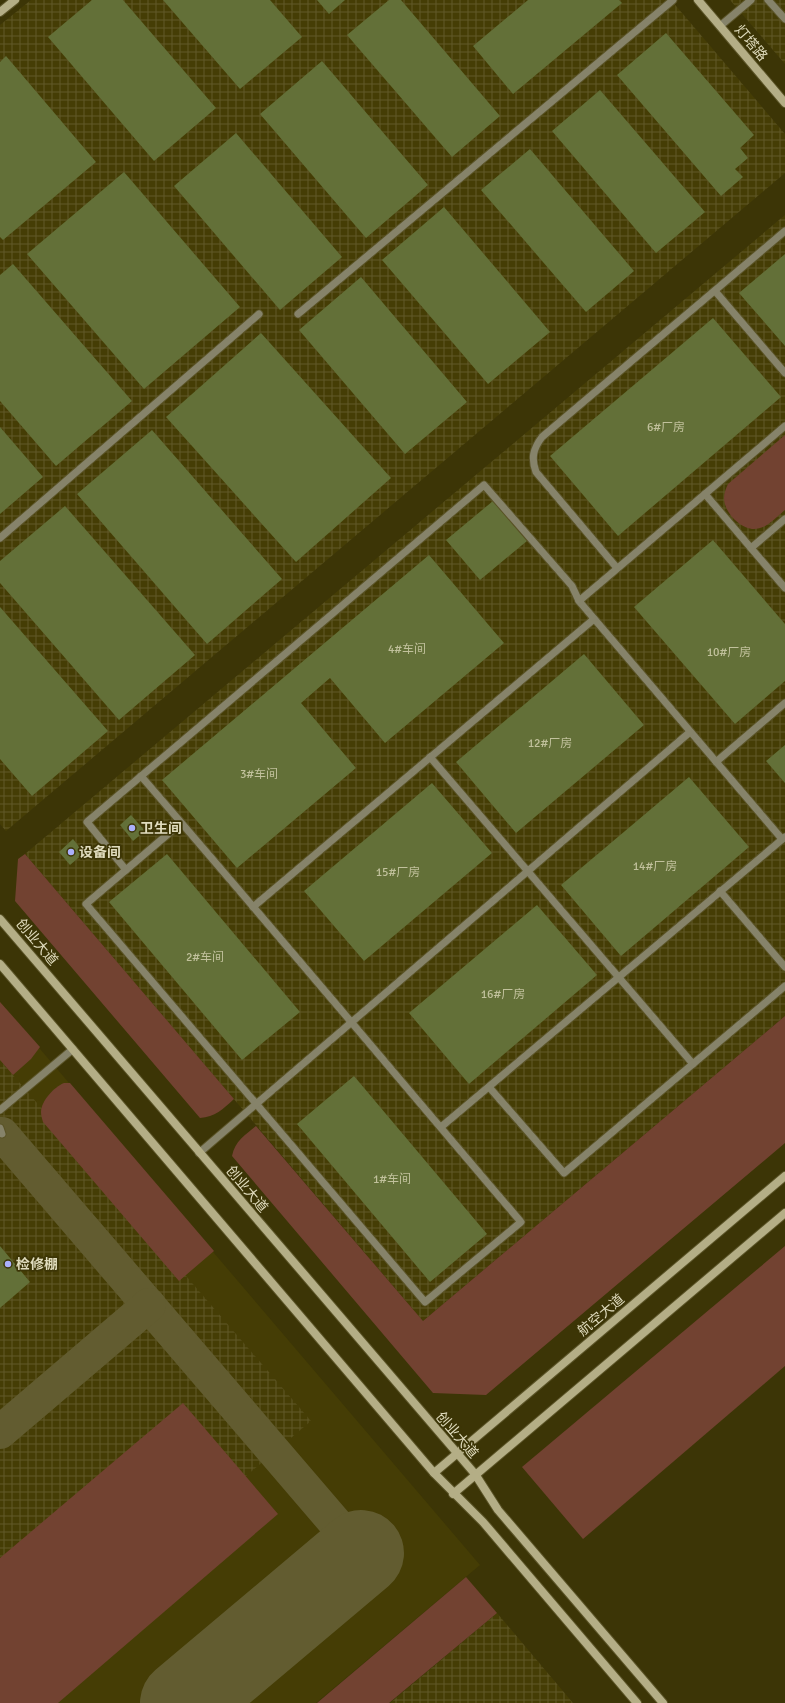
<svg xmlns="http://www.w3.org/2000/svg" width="785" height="1703" viewBox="0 0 785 1703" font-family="Signika,'Noto Sans SC',sans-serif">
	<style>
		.built { fill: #453d05 }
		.industrial { fill: url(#industrial-grid) }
		.grass { fill: #724231 }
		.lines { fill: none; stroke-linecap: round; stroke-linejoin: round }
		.taxiway { stroke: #625c30; stroke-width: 34 }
		.runway { stroke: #625c30; stroke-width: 86 }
		.building { fill: #637038 }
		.lane-casing { stroke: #5a5327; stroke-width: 9 }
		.secondary-casing { stroke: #5a5327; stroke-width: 10 }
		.lane { stroke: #86836a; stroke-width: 7 }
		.secondary { stroke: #b4ae86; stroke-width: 8 }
		.poi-dot { fill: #aab0fb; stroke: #3c3506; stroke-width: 1.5 }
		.labels { text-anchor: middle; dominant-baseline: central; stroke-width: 3.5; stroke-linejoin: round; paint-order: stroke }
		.number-label { font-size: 12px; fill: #c1c19c }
		.street-label { font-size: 14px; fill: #e0dcbe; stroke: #3c3506 }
		.poi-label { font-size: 14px; font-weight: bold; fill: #e0dcbe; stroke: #3c3506; text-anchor: start }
	</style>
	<defs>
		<pattern id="industrial-grid" width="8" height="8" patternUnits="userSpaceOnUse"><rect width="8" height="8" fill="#453d05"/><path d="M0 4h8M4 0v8" fill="none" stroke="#605828"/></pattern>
	</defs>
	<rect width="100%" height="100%" fill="#3c3506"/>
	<polygon class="built" points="0,1002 480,1565 316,1703 0,1703"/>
	<g class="industrial">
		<polygon points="31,0 671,0 785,134 785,173 6,831 0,824 0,25"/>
		<polygon points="730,0 785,0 785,64 755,29"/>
		<polygon points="785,215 785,1016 423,1321 25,854"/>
		<polygon points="0,1060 311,1421 0,1684"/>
		<polygon points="497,1613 573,1703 390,1703"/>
	</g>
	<g class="grass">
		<path d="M785,435V510C776,517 767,529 754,529C740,529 724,512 724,498C724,493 726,488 728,484Z"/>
		<path d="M25,854L234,1099C223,1109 215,1117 200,1118L15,901L18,859Z"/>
		<polygon points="0,1002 40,1047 31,1059 13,1075 0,1060"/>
		<path d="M785,1016V1143L486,1395L433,1393L232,1156C235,1141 245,1135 256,1126L423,1321Z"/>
		<path d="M64,1083H70L214,1251L179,1281L43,1122C42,1119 41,1115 41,1112C41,1101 54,1087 64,1083Z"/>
		<polygon points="785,1246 785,1366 583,1539 522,1467"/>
		<polygon points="183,1403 278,1514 58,1703 0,1703 0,1558"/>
		<polygon points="466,1577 497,1613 389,1703 317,1703"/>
	</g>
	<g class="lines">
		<g class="taxiway">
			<polyline points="0,1136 2,1134 361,1553"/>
			<polyline points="0,1432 149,1305"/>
		</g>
		<polyline class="runway" points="183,1703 361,1553"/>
	</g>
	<g class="building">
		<polygon points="92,0 123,0 216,108 154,161 48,37"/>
		<polygon points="163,0 270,0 302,37 240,89"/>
		<polygon points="317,0 345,0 329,14"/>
		<polygon points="389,0 401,0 500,116 452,157 347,35"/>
		<polygon points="528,0 619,0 622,3 513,94 473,46"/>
		<polygon points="666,33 754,135 740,148 748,158 735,169 743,177 721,196 617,75"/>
		<polygon points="6,56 96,162 3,240 0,237 0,62"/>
		<polygon points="322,61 428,185 366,238 260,114"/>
		<polygon points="600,90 705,212 656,253 552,131"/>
		<polygon points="236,133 342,257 280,310 174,186"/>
		<polygon points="530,149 634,271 586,312 481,190"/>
		<polygon points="124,172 240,307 144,389 27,254"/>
		<polygon points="444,207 550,332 488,384 382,260"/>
		<polygon points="785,254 785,346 739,293"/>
		<polygon points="13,264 132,401 56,466 0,401 0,275"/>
		<polygon points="361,277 467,402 405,454 299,330"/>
		<polygon points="713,318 781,397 618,536 550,456"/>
		<polygon points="261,333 391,478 296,562 166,417"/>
		<polygon points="0,427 43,477 0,514"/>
		<polygon points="152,430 282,579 207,644 77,494"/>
		<polygon points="493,501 527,541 480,580 446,540"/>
		<polygon points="65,506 195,655 119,720 0,583 0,561"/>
		<polygon points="713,540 785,624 785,681 735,724 634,607"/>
		<polygon points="429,555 504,643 385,743 330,678 301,703 356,768 237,868 162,780"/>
		<polygon points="0,607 108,731 32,796 0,759"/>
		<polygon points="584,654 644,725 516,833 456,762"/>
		<polygon points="785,745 785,783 766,761"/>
		<polygon points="689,777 749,847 621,956 561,885"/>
		<polygon points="432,783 492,853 364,961 304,891"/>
		<polygon points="131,815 145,831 133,841 120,825"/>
		<polygon points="73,839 84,853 70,865 59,852"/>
		<polygon points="167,854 300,1012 242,1060 109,902"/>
		<polygon points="537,905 597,975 469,1084 409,1013"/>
		<polygon points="354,1076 487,1234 430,1282 297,1124"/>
		<polygon points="0,1246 30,1282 0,1308"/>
	</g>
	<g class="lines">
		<defs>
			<g id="lane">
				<polyline points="768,0 785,19"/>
				<polyline points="720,26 751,0"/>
				<polyline points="715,291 785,373"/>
				<polyline points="298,314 673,0"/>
				<polyline points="705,494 785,588"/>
				<polyline points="0,538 259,314"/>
				<polyline points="751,548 785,519"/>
				<path d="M617,568L536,472C531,458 533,449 542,437L785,231"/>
				<polyline points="430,757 693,1064"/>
				<polyline points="716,762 785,703"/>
				<path d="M141,776C269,924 394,1073 521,1222L425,1302L86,904L181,823"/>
				<polyline points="782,839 579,601 785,426"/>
				<polyline points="126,870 87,822 484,485 572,586 579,601"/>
				<polyline points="720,891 785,967"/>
				<polyline points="253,907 594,619"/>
				<polyline points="489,1087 564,1173 785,986"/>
				<polyline points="0,1110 73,1049"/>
				<polyline points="441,1127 785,837"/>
				<polyline points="0,1128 2,1134"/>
				<polyline points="199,1153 690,732"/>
			</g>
			<g id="secondary">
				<polyline points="698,0 785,103"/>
				<polyline points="0,12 15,0"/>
				<polyline points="0,919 475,1474 498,1510 663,1703"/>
				<polyline points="0,964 434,1473 483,1522 637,1703"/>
				<polyline points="434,1473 785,1176"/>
				<polyline points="453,1494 785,1213"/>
			</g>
		</defs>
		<use href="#lane" class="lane-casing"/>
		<use href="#secondary" class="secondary-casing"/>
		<use href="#lane" class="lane"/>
		<use href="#secondary" class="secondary"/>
	</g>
	<g class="poi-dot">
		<circle cx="132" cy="828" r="4"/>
		<circle cx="71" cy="852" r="4"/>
		<circle cx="8" cy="1264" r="4"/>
	</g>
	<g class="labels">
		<g class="number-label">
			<text x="666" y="427">6#厂房</text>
			<text x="407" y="649">4#车间</text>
			<text x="729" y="652">10#厂房</text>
			<text x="550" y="743">12#厂房</text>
			<text x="259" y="774">3#车间</text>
			<text x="655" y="866">14#厂房</text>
			<text x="398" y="872">15#厂房</text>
			<text x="205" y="957">2#车间</text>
			<text x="503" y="994">16#厂房</text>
			<text x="392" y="1179">1#车间</text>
		</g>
		<g class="street-label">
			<text transform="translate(751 43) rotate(50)">灯塔路</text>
			<text transform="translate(37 942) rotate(50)">创业大道</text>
			<text transform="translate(247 1189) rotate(50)">创业大道</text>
			<text transform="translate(601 1315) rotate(-40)">航空大道</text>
			<text transform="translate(457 1435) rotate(49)">创业大道</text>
		</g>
		<g class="poi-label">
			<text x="140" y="828">卫生间</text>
			<text x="79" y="852">设备间</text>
			<text x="16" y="1264">检修棚</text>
		</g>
	</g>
</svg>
